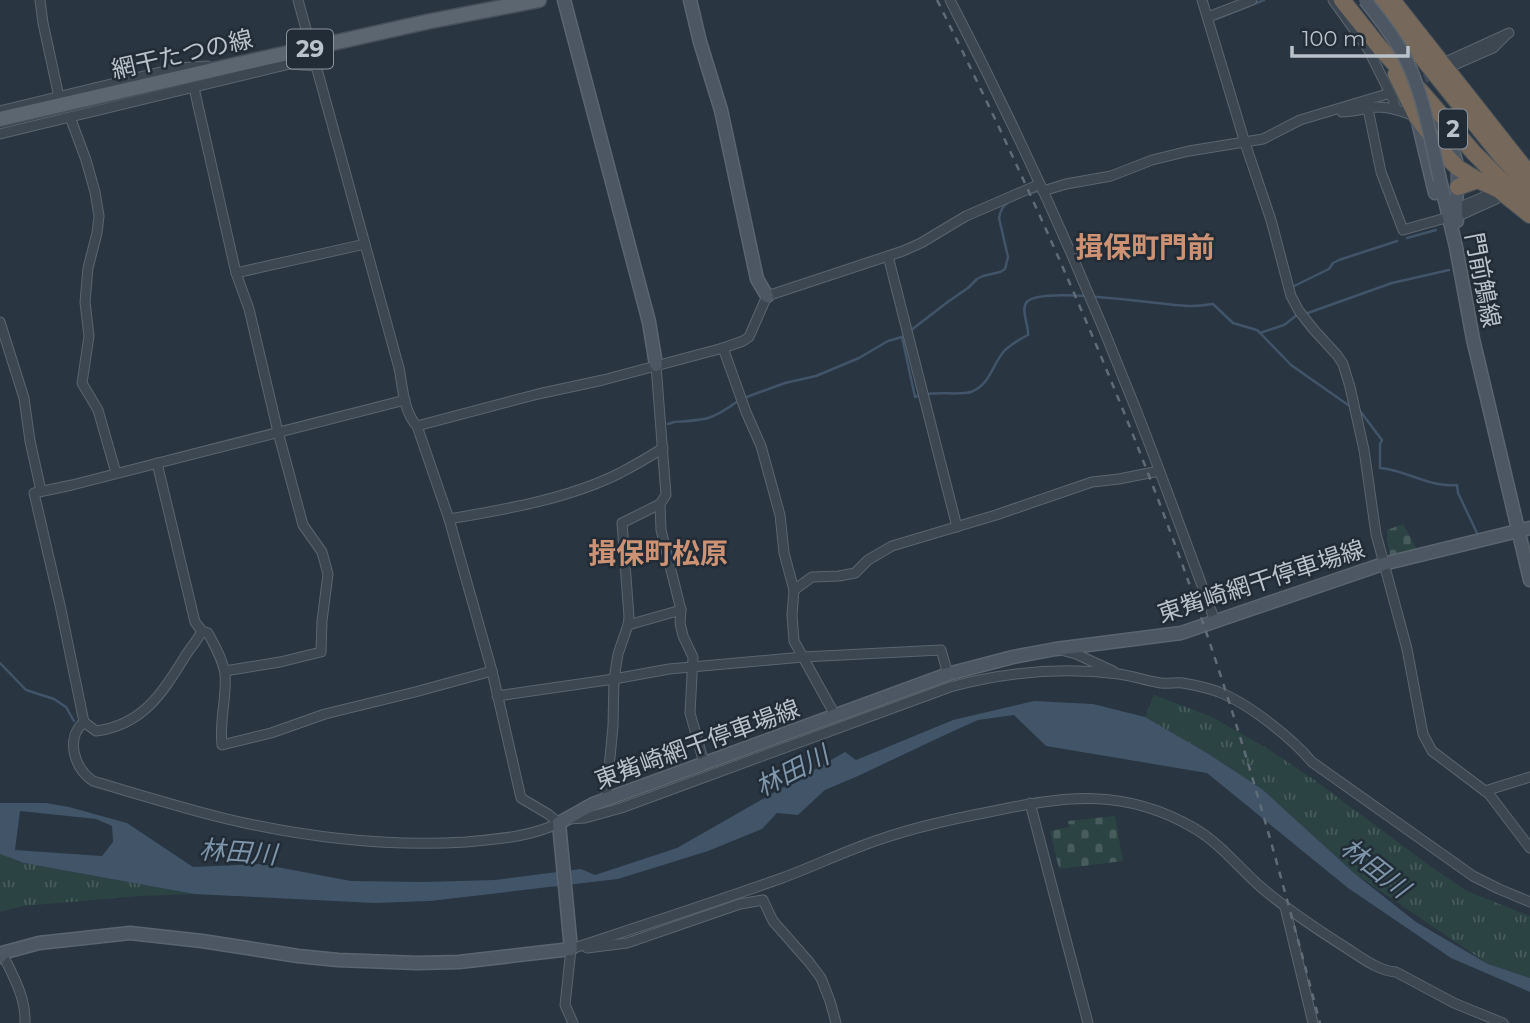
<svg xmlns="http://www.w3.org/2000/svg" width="1530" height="1023" viewBox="0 0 1530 1023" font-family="Montserrat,'Noto Sans JP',sans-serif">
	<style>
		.grass { fill: url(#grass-tufts) }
		.cemetery { fill: url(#cemetery-stones) }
		.water { fill: #415468; fill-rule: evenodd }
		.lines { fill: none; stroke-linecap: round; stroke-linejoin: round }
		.stream { stroke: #415468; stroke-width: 2.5 }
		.street-tunnel { stroke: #3f4a56; stroke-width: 9; stroke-dasharray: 9 4.5; stroke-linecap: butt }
		.street-casing { stroke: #5b656e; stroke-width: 11 }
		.secondary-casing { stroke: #5b656e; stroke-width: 15 }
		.primary-casing { stroke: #47505a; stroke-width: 17 }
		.highway-casing { stroke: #48525b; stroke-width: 18 }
		.street { stroke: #3d4751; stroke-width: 9 }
		.secondary { stroke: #4c5763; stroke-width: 12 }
		.primary { stroke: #5c6670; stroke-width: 14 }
		.highway { stroke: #76695b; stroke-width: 16 }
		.rail { stroke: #606c77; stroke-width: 2.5; stroke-dasharray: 7 7; stroke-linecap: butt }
		.secondary-bridge-casing { stroke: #5b656e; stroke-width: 15; stroke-linecap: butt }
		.secondary-bridge { stroke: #4c5763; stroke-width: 12 }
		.labels { text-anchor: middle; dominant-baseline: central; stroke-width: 5; stroke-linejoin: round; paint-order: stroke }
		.shield { fill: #222c36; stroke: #8c959e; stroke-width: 2 }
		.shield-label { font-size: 23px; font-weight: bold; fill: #bac2cb }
		.street-label { font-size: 24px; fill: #bac2cb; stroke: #222c36 }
		.water-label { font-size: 26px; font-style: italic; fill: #7e95aa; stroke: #222c36 }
		.quarter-label { font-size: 28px; font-weight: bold; fill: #cd9273; stroke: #222c36 }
	</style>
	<defs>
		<pattern id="grass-tufts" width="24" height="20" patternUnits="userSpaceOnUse" patternTransform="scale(1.75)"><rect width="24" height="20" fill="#2c4343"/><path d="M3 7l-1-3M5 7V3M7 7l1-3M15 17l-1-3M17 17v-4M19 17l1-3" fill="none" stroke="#485c5d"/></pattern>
		<pattern id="cemetery-stones" width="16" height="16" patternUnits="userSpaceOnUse" patternTransform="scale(1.75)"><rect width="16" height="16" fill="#2c4343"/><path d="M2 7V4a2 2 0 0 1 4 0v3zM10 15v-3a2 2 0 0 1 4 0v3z" fill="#485c5d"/></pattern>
	</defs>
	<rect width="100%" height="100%" fill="#293541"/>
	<g class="grass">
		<polygon points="1154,695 1210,716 1265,747 1313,779 1430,866 1467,891 1530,916 1530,978 1488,964 1354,873 1262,789 1207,753 1145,717"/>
		<polygon points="0,854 24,863 194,894 140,896 23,906 0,912"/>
	</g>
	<g class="cemetery">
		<polygon points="1403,524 1417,549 1390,556 1387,540 1387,530"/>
		<polygon points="1115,816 1123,861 1059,869 1050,831 1069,827 1068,821"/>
	</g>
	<path class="water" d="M1034,701L1093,704L1145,717L1207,753L1262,789L1354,873L1416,922L1488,964L1530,978V992L1451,958L1348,888L1207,773L1046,746L1014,715L978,720L947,734L858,776L825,790L798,815L777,813L762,829L708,851L618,879L430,901L374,903L194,894L24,863L0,854V803H46L69,807L127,823L193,867L261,864L351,881L422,882L495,880L581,869L595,875L677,848L845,752L856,760L953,720ZM20,811L96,819L112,826L113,842L102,856L15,850Z"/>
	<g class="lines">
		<g class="stream">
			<polyline points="1216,19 1264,0"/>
			<polyline points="1373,103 1386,99"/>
			<polyline points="1028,194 1042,190"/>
			<polyline points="1407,238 1436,230"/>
			<polyline points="1292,287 1329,269 1333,263 1339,260 1397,241"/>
			<polyline points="1305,314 1392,283 1449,270"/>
			<polyline points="1261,334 1291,365 1351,407"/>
			<polyline points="902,337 915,397 921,395"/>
			<path d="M927,394C939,392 963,395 971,392C991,384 992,364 1005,350C1012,344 1020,339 1028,335C1029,326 1021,311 1026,303C1038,284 1166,306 1191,306C1198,306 1206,305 1213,304L1233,323L1257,330L1260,333L1284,325L1297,315"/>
			<path d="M744,398L785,383L816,376L859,358L888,341L902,337L949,301L968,288L977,279L983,276L1000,272L1005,269L1008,257L999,218C1000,211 1002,206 1009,202"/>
			<path d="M1360,411L1382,440L1380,444V468C1406,470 1430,488 1457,485L1458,493L1478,535"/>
			<path d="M668,424L674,422C706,420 712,420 738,401"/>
			<polyline points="0,663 26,690 54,699 66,707 74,721"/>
		</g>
		<polyline class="street-tunnel" points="1387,94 1438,73"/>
		<defs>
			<g id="street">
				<polyline points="40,0 43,23 59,97"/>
				<path d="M950,0C1018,131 1079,265 1133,402C1162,475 1188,548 1215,621"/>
				<polyline points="1202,0 1245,143 1271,220 1291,296 1299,311 1314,330 1337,355 1343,364 1350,387 1364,450 1376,534 1407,649 1423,734 1432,751 1489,794 1530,848"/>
				<polyline points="1333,0 1368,49 1393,99 1396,109"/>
				<polyline points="1208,17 1252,0"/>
				<polyline points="1441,64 1509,33"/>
				<polyline points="1452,66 1493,48 1505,36"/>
				<polyline points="194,88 236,273 365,244"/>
				<polyline points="1368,109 1381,172 1403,230 1442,219"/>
				<polyline points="0,111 177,68 207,66"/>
				<path d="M1342,112C1354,112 1365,108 1377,107C1391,107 1404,112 1417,117"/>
				<polyline points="70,117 86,160 95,192 99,216 97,233 88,268 85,302 89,336 82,383 98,410 116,473"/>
				<polyline points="0,134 290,64 316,66"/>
				<polyline points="1043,191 1066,184 1111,176 1152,160 1189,151 1263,139 1300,120 1387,94"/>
				<polyline points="1455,209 1488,195 1494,200"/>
				<polyline points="1463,214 1496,199"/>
				<polyline points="888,256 957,527"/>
				<polyline points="0,322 24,398 30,441 41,491"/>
				<polyline points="723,348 746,412 761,446 780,515 784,553 794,590 792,615 794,641 835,715"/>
				<polyline points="656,365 666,495 660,504 661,530 681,610 680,623 683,636 693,657 690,713 704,763"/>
				<polyline points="417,426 538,394 603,380 723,348 743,341 749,337 767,296 903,251 921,243 966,216 1040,184"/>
				<path d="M157,463L195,622L202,631L208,633C215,646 223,660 225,674C227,698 219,721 222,745L271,733L325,714L415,692L492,671"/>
				<path d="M449,519C507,509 568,499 620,473C635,465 649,457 663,448"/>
				<polyline points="794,590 812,577 839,576 855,573 868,560 892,546 996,515 1092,482 1119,479 1159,471"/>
				<polyline points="628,625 681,610"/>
				<path d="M202,631C197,641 190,648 184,658C162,694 142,725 96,731L84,722L60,605L34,493L72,485L405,400"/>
				<polyline points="1061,650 1076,654 1113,671"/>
				<polyline points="225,671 280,662 321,652 322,621 328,574 322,552 303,525 278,432 249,309 236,273"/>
				<polyline points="497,696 614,679 669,669 803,657 941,650 948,674"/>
				<path d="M84,722C65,738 74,768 93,781C137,794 182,808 227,819C304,837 387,847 466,842C498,839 530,837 559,823L548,814L521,798L492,671L449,519L417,426C403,411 403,387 399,368L298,0"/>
				<polyline points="1485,791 1530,777"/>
				<polyline points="606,800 613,726 614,679 618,654 628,625 629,617 622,523 660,504"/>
				<polyline points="1030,803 1088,1023"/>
				<path d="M569,819L585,818L621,808L950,687C1005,672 1062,667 1119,674C1133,676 1147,681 1161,683C1168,684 1176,682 1183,683C1194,685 1208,688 1219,692C1249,704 1292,738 1312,762L1473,876L1499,889L1530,902"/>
				<polyline points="1285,907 1313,1023"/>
				<polyline points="587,948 627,943 740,904 763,900 773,921 809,962 821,978 830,1001 836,1023"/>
				<path d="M571,949C641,926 712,903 782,878C815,866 847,850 881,839C916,827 952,819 989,812C1065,796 1123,787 1194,828C1221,844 1239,868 1262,888C1289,911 1318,930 1348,949C1362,958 1379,971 1396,972L1454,1003L1503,1023"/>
				<polyline points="571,949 565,1005 573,1023"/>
				<path d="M0,954L2,953C13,976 26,997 25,1023"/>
			</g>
			<g id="secondary">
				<polyline points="564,0 649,322 656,365"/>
				<polyline points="690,0 700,42 721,110 757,279 767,296"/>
				<path d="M1420,119C1445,133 1460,152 1458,182C1457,196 1454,207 1457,221"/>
				<polyline points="1418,122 1435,193"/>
				<polyline points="1440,180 1456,247 1473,339 1530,580"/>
				<polyline points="0,957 2,953 39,943 130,933 202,941 298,956 338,960 417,963 459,962 571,949 559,823 593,804 948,674 1013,657 1056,649 1181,633 1383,564 1530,528"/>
			</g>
			<polyline id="primary" points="0,119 239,64 426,22 539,0"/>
			<g id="highway">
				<polyline points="1342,0 1381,49 1423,94 1474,153 1498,177 1530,204"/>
				<polyline points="1376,0 1501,156 1530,187"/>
				<polyline points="1392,0 1530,175"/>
				<polyline points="1396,74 1417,117 1447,157 1458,168 1478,180 1499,190 1530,215"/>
				<polyline points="1458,187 1478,180"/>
			</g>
		</defs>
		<use href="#street" class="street-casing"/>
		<use href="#secondary" class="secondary-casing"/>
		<use href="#primary" class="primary-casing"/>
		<use href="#highway" class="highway-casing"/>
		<use href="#street" class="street"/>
		<use href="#secondary" class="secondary"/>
		<use href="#primary" class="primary"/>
		<use href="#highway" class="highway"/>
		<path class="rail" d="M937,0C1037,200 1127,405 1201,617C1247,750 1284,886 1320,1023"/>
		<defs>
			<path id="secondary-bridge" d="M1365,0C1378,17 1393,35 1403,54C1424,92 1430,138 1440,180"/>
		</defs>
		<use href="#secondary-bridge" class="secondary-bridge-casing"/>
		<use href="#secondary-bridge" class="secondary-bridge"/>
	</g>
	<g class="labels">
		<g class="shield">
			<rect x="287" y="29.5" width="46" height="39" rx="5"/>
			<rect x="1439" y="109.5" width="28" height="39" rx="5"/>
		</g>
		<g class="shield-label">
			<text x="310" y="49">29</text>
			<text x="1453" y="129">2</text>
		</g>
		<g class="street-label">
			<text transform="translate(182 54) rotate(-13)">網干たつの線</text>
			<text transform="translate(1483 280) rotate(79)">門前鵤線</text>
			<text transform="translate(1261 581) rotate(-18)">東觜崎網干停車場線</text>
			<text transform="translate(697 744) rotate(-20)">東觜崎網干停車場線</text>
		</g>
		<g class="water-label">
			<text transform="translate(792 771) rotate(-27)">林田川</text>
			<text transform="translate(238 852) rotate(4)">林田川</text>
			<text transform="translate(1375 868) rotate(38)">林田川</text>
		</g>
		<g class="quarter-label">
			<text x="1145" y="247">揖保町門前</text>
			<text x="658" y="553">揖保町松原</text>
		</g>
	</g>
	<path d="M1292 46v10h116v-10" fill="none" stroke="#bac2cb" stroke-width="3.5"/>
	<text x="1302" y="46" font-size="21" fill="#bac2cb" stroke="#222c36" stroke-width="5" paint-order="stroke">100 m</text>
</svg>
